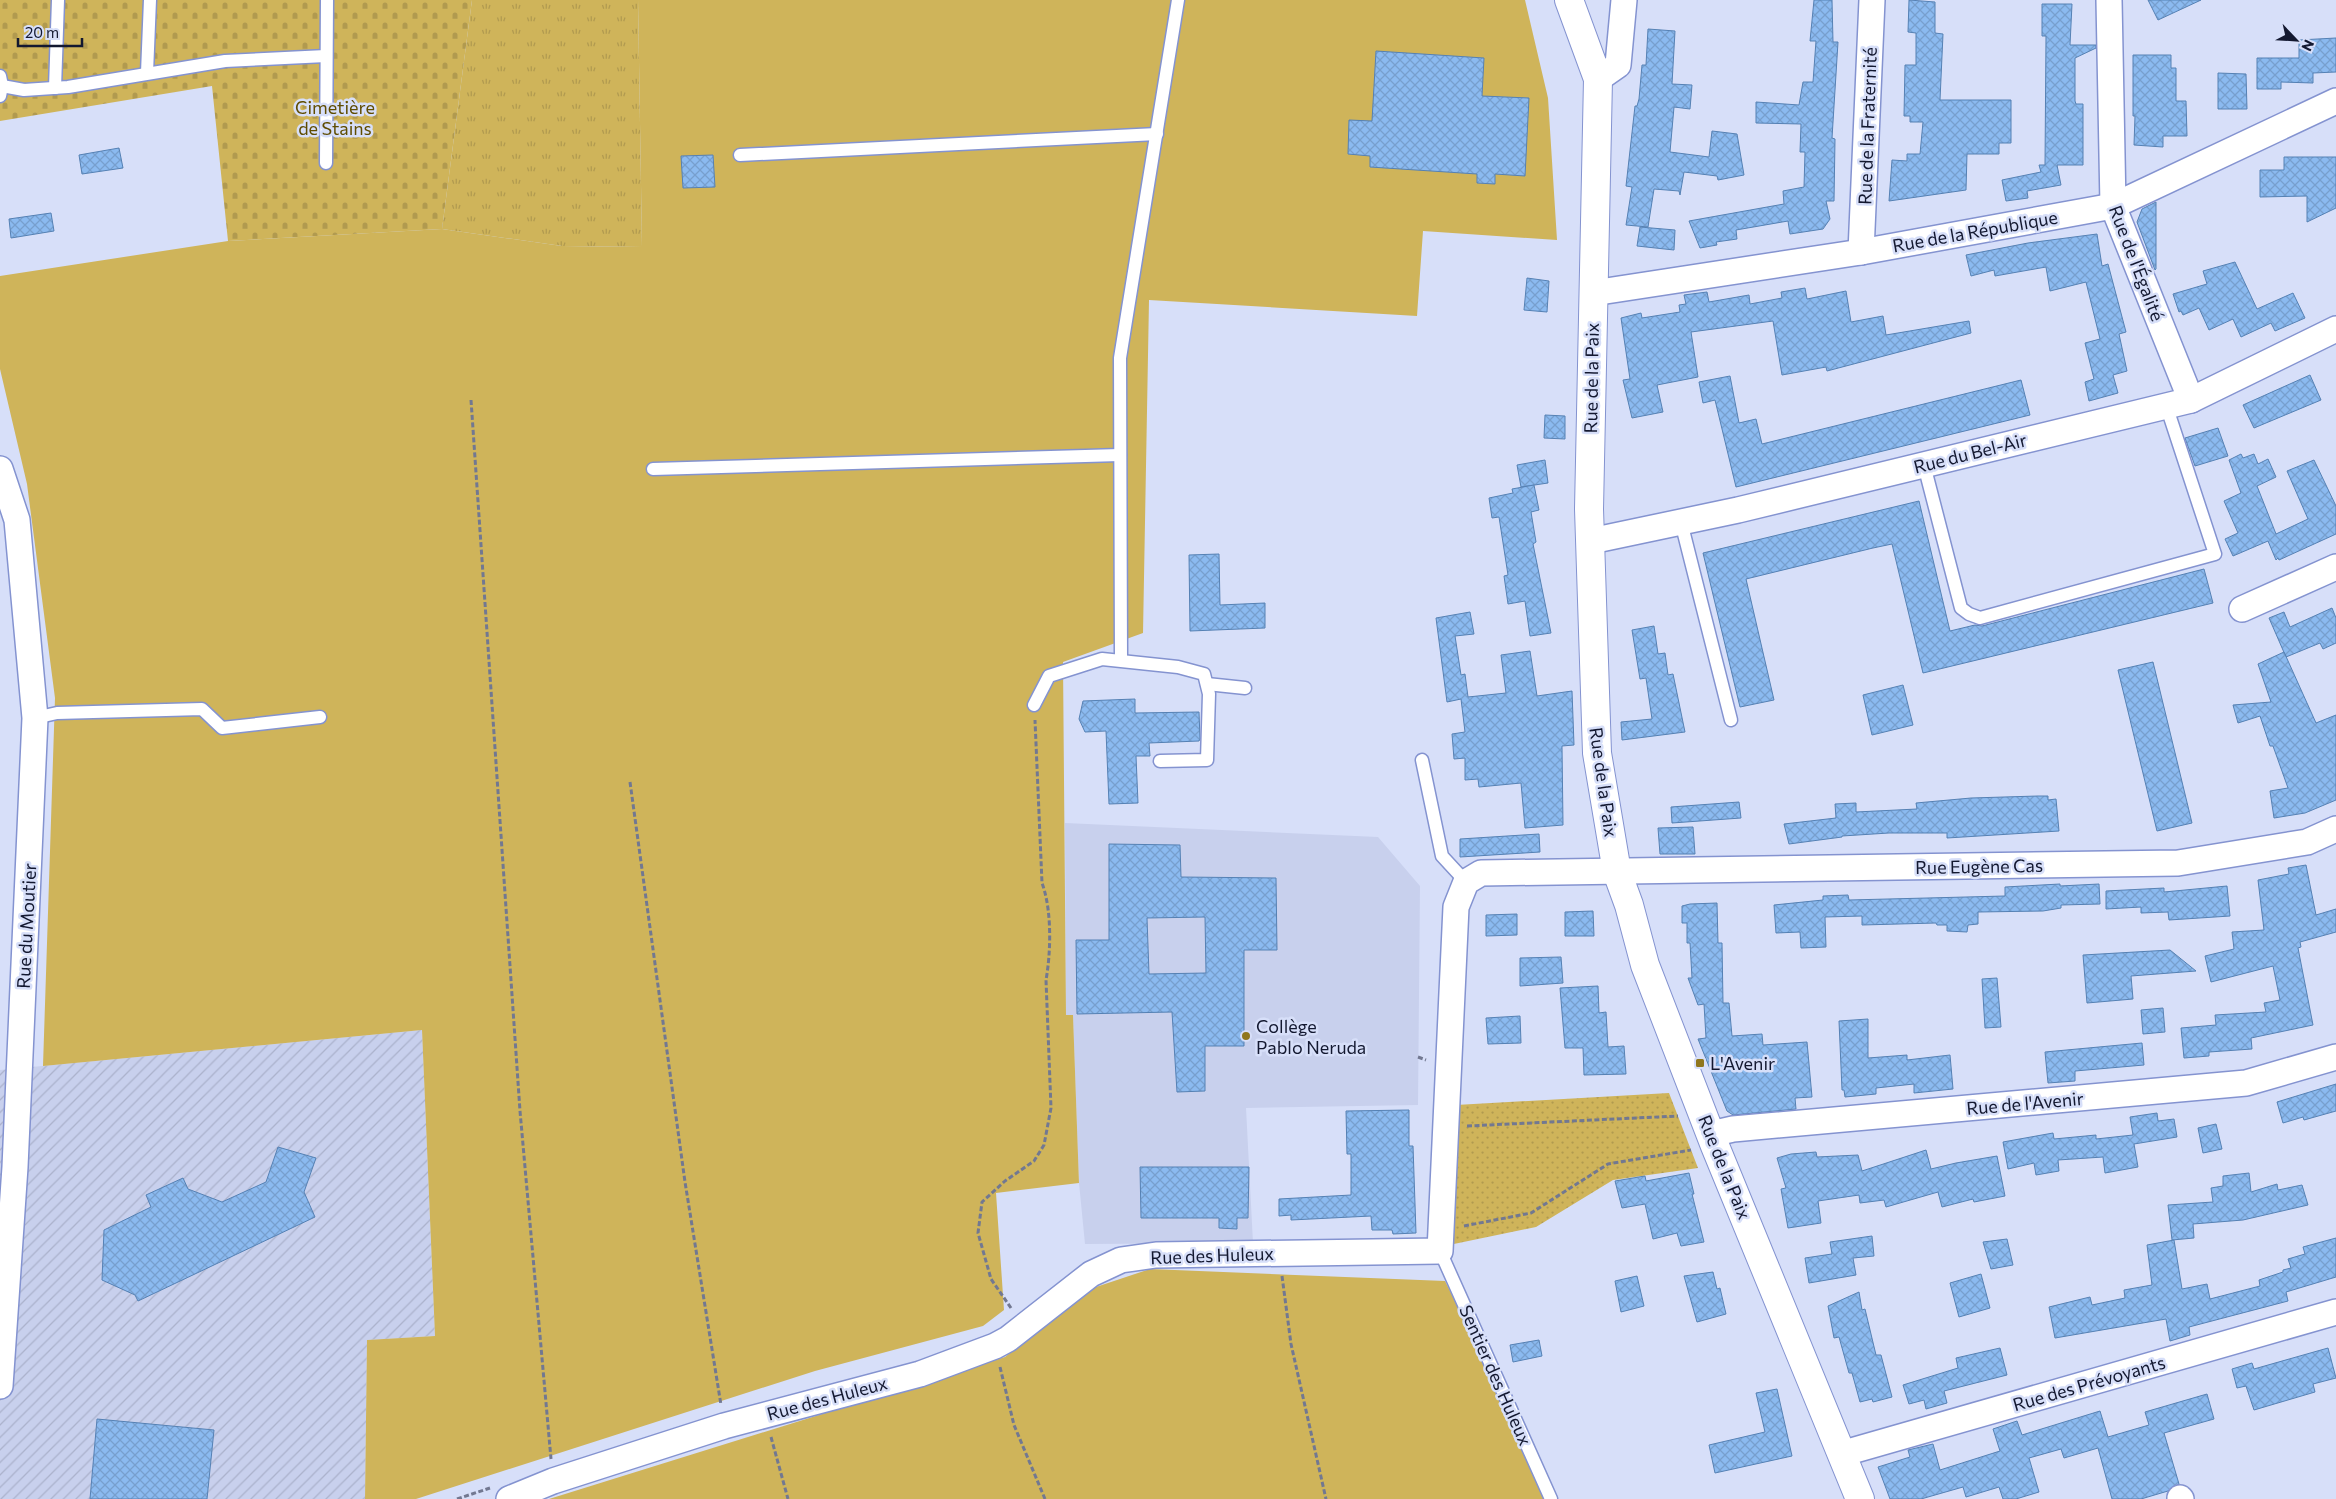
<svg xmlns="http://www.w3.org/2000/svg" width="2336" height="1499" viewBox="0 0 2336 1499" font-family="Commissioner,sans-serif">
	<style>
		.built { fill: #c8d0ed }
		.industrial { fill: url(#industrial-furrows) }
		.grass { fill: url(#grass-tufts) }
		.cemetery { fill: url(#cemetery-stones) }
		.park { fill: url(#park-dots) }
		.garden { fill: #cfb45a }
		.building { fill: url(#building-cross-hatch); stroke: #5581b4; fill-rule: evenodd }
		.lines { fill: none; stroke-linecap: round; stroke-linejoin: round }
		.service-casing { stroke: #8493d0; stroke-width: 15 }
		.minor-casing { stroke: #8493d0; stroke-width: 28 }
		.tertiary-casing { stroke: #8493d0; stroke-width: 30 }
		.path { stroke: #727891; stroke-width: 3; stroke-dasharray: 5 2.5; stroke-linecap: butt }
		.service { stroke: #fff; stroke-width: 12 }
		.minor { stroke: #fff; stroke-width: 25 }
		.tertiary { stroke: #fff; stroke-width: 28 }
		.poi-dot { fill: #90771d; stroke: #d7dff9; stroke-width: 2 }
		.labels { text-anchor: middle; dominant-baseline: central; stroke-width: 5; stroke-linejoin: round; paint-order: stroke }
		.park-label { font-size: 18px; fill: #5f4c00; stroke: #d7dff9 }
		.street-label { font-size: 18px; fill: #131830; stroke: #d7dff9 }
		.poi-label { font-size: 18px; fill: #131830; stroke: #d7dff9; text-anchor: start }
	</style>
	<defs>
		<pattern id="industrial-furrows" width="10" height="10" patternUnits="userSpaceOnUse" patternTransform="scale(1.25)"><rect width="10" height="10" fill="#c8d0ed"/><path d="M-1 1l2-2M0 10L10 0M9 11l2-2" fill="none" stroke="#abb2cc"/></pattern>
		<pattern id="grass-tufts" width="24" height="20" patternUnits="userSpaceOnUse" patternTransform="scale(1.25)"><rect width="24" height="20" fill="#cfb45a"/><path d="M3 7l-1-3M5 7V3M7 7l1-3M15 17l-1-3M17 17v-4M19 17l1-3" fill="none" stroke="#b19a4f"/></pattern>
		<pattern id="cemetery-stones" width="16" height="16" patternUnits="userSpaceOnUse" patternTransform="scale(1.25)"><rect width="16" height="16" fill="#cfb45a"/><path d="M2 7V4a2 2 0 0 1 4 0v3zM10 15v-3a2 2 0 0 1 4 0v3z" fill="#b19a4f"/></pattern>
		<pattern id="park-dots" width="8" height="8" patternUnits="userSpaceOnUse" patternTransform="scale(1.25)"><rect width="8" height="8" fill="#cfb45a"/><path d="M2 2h.1M6 6h.1" fill="none" stroke="#b19a4f" stroke-width="1.8" stroke-linecap="round"/></pattern>
		<pattern id="building-cross-hatch" width="8" height="8" patternUnits="userSpaceOnUse" patternTransform="scale(1.25)"><rect width="8" height="8" fill="#8bbaf0"/><path d="M0 0l8 8M0 8l8-8" fill="none" stroke="#779fce"/></pattern>
	</defs>
	<rect width="100%" height="100%" fill="#d7dff9"/>
	<polygon class="built" points="1065,823 1378,837 1420,886 1418,1105 1246,1108 1253,1243 1085,1244 1079,1183 1073,1015 1066,1016"/>
	<polygon class="industrial" points="422,1030 435,1336 367,1340 365,1499 0,1499 0,1070"/>
	<polygon class="grass" points="472,0 638,0 642,247 562,246 442,229"/>
	<polygon class="cemetery" points="0,0 472,0 442,229 228,241 212,86 0,121"/>
	<polygon class="park" points="1669,1093 1698,1168 1613,1180 1536,1227 1449,1245 1456,1105"/>
	<g class="garden">
		<polygon points="638,0 1525,0 1548,98 1557,240 1423,231 1417,316 1149,300 1143,633 1063,662 1066,1015 1073,1015 1079,1183 996,1193 1004,1310 983,1326 815,1371 416,1499 365,1499 367,1340 435,1336 422,1030 43,1066 55,698 27,484 0,369 0,276 228,241 442,229 562,246 642,247"/>
		<polygon points="1150,1269 1445,1281 1555,1499 549,1499 1005,1357 1090,1289"/>
	</g>
	<g class="building">
		<polygon points="1814,0 1832,0 1833,42 1838,42 1832,138 1835,139 1834,201 1826,201 1830,219 1823,229 1790,234 1788,221 1736,230 1737,239 1716,242 1717,245 1700,248 1689,221 1784,204 1783,191 1804,187 1805,152 1800,152 1801,124 1756,123 1756,102 1799,105 1803,82 1813,82 1816,41 1810,41"/>
		<polygon points="1909,0 1935,2 1935,33 1943,34 1940,100 2011,100 2011,143 1999,143 1999,154 1967,154 1966,190 1889,201 1892,160 1907,161 1907,154 1920,154 1923,122 1910,122 1910,116 1904,116 1905,65 1916,65 1916,33 1908,32"/>
		<polygon points="2148,0 2201,0 2158,20"/>
		<polygon points="2042,4 2072,4 2070,45 2096,45 2096,48 2075,58 2075,101 2076,104 2083,104 2083,165 2057,165 2061,185 2027,191 2028,198 2006,201 2002,180 2041,172 2039,165 2045,165 2046,36 2042,36"/>
		<polygon points="1648,29 1675,31 1672,84 1692,85 1690,109 1674,107 1670,152 1709,157 1712,131 1737,134 1744,175 1718,180 1717,176 1684,172 1680,195 1679,191 1654,189 1648,227 1626,225 1632,187 1626,186 1635,106 1637,106 1639,99 1642,65 1646,65"/>
		<polygon points="2336,38 2336,72 2313,73 2313,83 2281,82 2281,89 2257,89 2257,58 2299,58 2299,40"/>
		<polygon points="1376,51 1484,58 1482,96 1529,98 1525,176 1495,174 1495,184 1477,183 1477,174 1370,167 1370,156 1348,154 1349,120 1372,121"/>
		<polygon points="2133,55 2171,55 2171,68 2176,68 2176,101 2186,101 2187,136 2163,136 2163,147 2134,145 2135,116 2133,116"/>
		<polygon points="2218,73 2246,74 2247,109 2218,109"/>
		<polygon points="119,148 123,168 82,174 79,155"/>
		<polygon points="713,155 715,187 683,188 681,156"/>
		<polygon points="2284,157 2336,157 2336,208 2307,222 2307,196 2260,197 2260,170 2284,170"/>
		<polygon points="2156,202 2156,269 2155,270 2137,222 2142,209"/>
		<polygon points="51,213 54,231 11,238 9,219"/>
		<polygon points="1640,227 1675,230 1674,250 1637,246"/>
		<polygon points="2097,234 2102,266 2108,264 2126,332 2119,334 2127,371 2113,375 2118,393 2089,401 2085,382 2094,379 2085,343 2100,339 2086,282 2050,291 2046,267 1995,276 1994,270 1971,276 1966,255 2028,243"/>
		<polygon points="2235,262 2257,309 2293,293 2305,318 2275,331 2271,323 2241,337 2233,319 2209,330 2199,308 2183,315 2181,311 2179,312 2173,294 2207,284 2203,271"/>
		<polygon points="1527,278 1549,281 1547,312 1524,310"/>
		<polygon points="1805,288 1807,299 1846,291 1851,322 1883,316 1886,335 1969,321 1971,333 1827,371 1826,367 1782,375 1773,321 1691,332 1698,377 1657,385 1663,412 1632,418 1623,380 1630,379 1621,318 1641,313 1642,318 1680,312 1679,305 1686,304 1684,295 1707,292 1709,302 1749,295 1750,304 1782,298 1781,292"/>
		<polygon points="2310,375 2321,400 2254,428 2243,405"/>
		<polygon points="1730,376 1739,423 1756,419 1762,444 2021,380 2030,415 1736,487 1715,400 1703,403 1699,382"/>
		<polygon points="1545,415 1565,416 1565,439 1544,438"/>
		<polygon points="2218,428 2228,456 2195,466 2185,438"/>
		<polygon points="2241,454 2243,458 2254,454 2258,464 2268,459 2276,477 2257,486 2276,534 2308,519 2287,471 2314,460 2336,506 2336,534 2279,560 2278,558 2276,560 2268,541 2233,556 2225,539 2238,533 2224,501 2241,493 2229,460"/>
		<polygon points="1545,460 1548,483 1521,487 1517,465"/>
		<polygon points="1534,485 1539,510 1531,512 1536,542 1533,544 1551,633 1530,636 1525,601 1508,604 1504,576 1508,575 1499,517 1492,518 1489,498 1513,493 1512,489"/>
		<polygon points="1919,501 1950,631 1975,625 1982,626 2204,569 2213,603 1923,673 1892,544 1873,548 1746,579 1774,700 1740,707 1703,553"/>
		<polygon points="1219,554 1220,605 1265,603 1265,628 1190,631 1189,555"/>
		<polygon points="2332,608 2336,618 2336,643 2323,649 2320,643 2286,657 2269,618 2284,612 2290,627"/>
		<polygon points="1470,612 1474,634 1455,636 1461,675 1465,674 1468,697 1506,693 1501,655 1530,651 1537,696 1572,691 1574,745 1562,746 1563,825 1525,828 1521,783 1479,787 1478,779 1465,780 1465,758 1454,759 1452,734 1465,732 1461,699 1447,702 1436,618"/>
		<polygon points="1654,626 1658,654 1665,653 1668,675 1673,674 1685,732 1622,740 1621,722 1652,719 1646,678 1640,679 1632,630"/>
		<polygon points="2284,652 2316,723 2336,715 2336,800 2305,813 2274,818 2270,791 2288,788 2273,746 2270,746 2260,716 2238,723 2233,705 2271,702 2258,664"/>
		<polygon points="2153,662 2192,823 2157,831 2118,670"/>
		<polygon points="1903,685 1913,725 1872,735 1863,695"/>
		<polygon points="1135,699 1135,713 1199,712 1200,739 1199,741 1149,743 1150,756 1136,756 1138,803 1109,804 1106,731 1085,732 1079,719 1083,701"/>
		<polygon points="2038,796 2048,796 2048,800 2056,799 2059,831 1947,838 1947,833 1889,833 1842,836 1842,837 1789,844 1784,824 1836,818 1835,804 1856,803 1856,812 1917,809 1916,803 1971,798"/>
		<polygon points="1739,802 1741,818 1672,823 1671,807"/>
		<polygon points="1693,827 1695,854 1660,854 1658,828"/>
		<polygon points="1539,834 1540,852 1460,857 1460,839"/>
		<path d="M1109,844L1180,845L1181,877L1276,878L1277,950H1244V1046H1205V1091L1177,1092L1172,1012L1077,1014L1076,940H1109ZM1205,917L1206,973L1149,974L1147,918Z"/>
		<polygon points="2306,865 2316,915 2336,909 2336,932 2300,942 2301,947 2298,948 2313,1025 2251,1038 2252,1049 2209,1052 2209,1056 2184,1058 2181,1028 2216,1025 2215,1015 2266,1012 2264,1003 2280,1000 2273,966 2211,982 2205,956 2234,949 2232,932 2264,930 2258,880 2289,874 2288,868"/>
		<polygon points="2060,884 2060,886 2099,884 2100,904 2061,905 2061,908 2043,911 1978,912 1978,924 1968,925 1967,932 1947,931 1947,925 1937,925 1936,923 1862,925 1862,916 1825,917 1826,947 1801,948 1800,932 1776,933 1774,905 1823,900 1823,896 1848,895 1849,900 2005,896 2005,887"/>
		<polygon points="2227,886 2230,916 2169,920 2168,912 2141,913 2141,907 2106,909 2106,891 2164,888 2164,892"/>
		<polygon points="1717,903 1718,943 1722,943 1723,1003 1729,1003 1732,1036 1762,1034 1763,1045 1807,1042 1812,1097 1795,1098 1796,1109 1733,1115 1727,1111 1698,1039 1706,1038 1704,1004 1698,1005 1688,978 1692,978 1690,943 1687,943 1687,923 1682,923 1682,906 1690,904"/>
		<polygon points="1593,911 1594,936 1565,936 1565,912"/>
		<polygon points="1517,914 1517,935 1486,936 1486,915"/>
		<polygon points="2170,950 2196,971 2131,976 2133,999 2087,1003 2083,955"/>
		<polygon points="1561,957 1563,983 1520,986 1520,958"/>
		<polygon points="1997,978 2001,1027 1985,1028 1982,979"/>
		<polygon points="1598,986 1599,1013 1606,1012 1608,1047 1624,1046 1626,1074 1584,1075 1583,1048 1565,1048 1560,988"/>
		<polygon points="2163,1008 2165,1032 2143,1034 2141,1010"/>
		<polygon points="1520,1016 1521,1043 1488,1044 1486,1018"/>
		<polygon points="1868,1019 1868,1058 1907,1055 1907,1060 1950,1055 1953,1089 1914,1093 1914,1084 1876,1088 1876,1094 1845,1097 1844,1090 1842,1090 1839,1021"/>
		<polygon points="2142,1043 2144,1065 2075,1071 2075,1081 2048,1083 2045,1052"/>
		<polygon points="2336,1084 2336,1111 2304,1120 2303,1117 2283,1123 2277,1102"/>
		<polygon points="1409,1110 1409,1146 1413,1146 1416,1233 1393,1234 1392,1230 1372,1230 1371,1216 1291,1220 1291,1215 1279,1216 1279,1199 1351,1195 1351,1154 1347,1154 1346,1111"/>
		<polygon points="2157,1113 2158,1121 2174,1119 2177,1137 2134,1144 2138,1167 2105,1173 2103,1157 2058,1160 2059,1171 2036,1175 2034,1163 2008,1169 2003,1142 2053,1133 2054,1139 2096,1135 2096,1139 2133,1135 2130,1117"/>
		<polygon points="2216,1124 2222,1149 2203,1153 2198,1128"/>
		<polygon points="278,1147 316,1158 304,1192 315,1217 138,1301 135,1295 102,1280 104,1230 151,1207 146,1195 183,1178 188,1189 222,1202 266,1182"/>
		<polygon points="1926,1150 1931,1169 1956,1163 1997,1156 2005,1196 1974,1202 1973,1199 1942,1207 1938,1192 1886,1207 1884,1200 1860,1203 1859,1195 1818,1201 1821,1223 1788,1228 1781,1189 1786,1188 1777,1158 1791,1154 1816,1152 1817,1157 1858,1155 1862,1171"/>
		<polygon points="1140,1167 1249,1167 1248,1218 1237,1218 1237,1229 1219,1228 1219,1218 1141,1218"/>
		<polygon points="1689,1173 1694,1194 1692,1194 1704,1242 1681,1246 1677,1233 1653,1239 1645,1204 1622,1208 1615,1181 1645,1176 1646,1181"/>
		<polygon points="2249,1173 2251,1192 2277,1184 2278,1190 2302,1185 2308,1205 2243,1220 2193,1224 2194,1238 2172,1240 2168,1205 2213,1202 2211,1188 2223,1186 2223,1176"/>
		<polygon points="1872,1236 1874,1256 1853,1258 1856,1275 1809,1283 1805,1258 1832,1254 1830,1242"/>
		<polygon points="2336,1238 2336,1277 2286,1292 2288,1301 2189,1327 2190,1335 2170,1341 2166,1319 2055,1338 2049,1307 2090,1297 2092,1305 2125,1298 2124,1290 2152,1285 2147,1245 2174,1240 2182,1289 2207,1284 2210,1299 2260,1286 2259,1280 2283,1272 2283,1270 2291,1268 2288,1259 2305,1254 2303,1247"/>
		<polygon points="2007,1239 2013,1265 1991,1269 1983,1242"/>
		<polygon points="1713,1272 1717,1289 1720,1288 1726,1314 1697,1322 1684,1276"/>
		<polygon points="1981,1274 1990,1308 1959,1317 1950,1283"/>
		<polygon points="1637,1276 1644,1306 1621,1312 1615,1281"/>
		<polygon points="1859,1292 1862,1310 1865,1309 1876,1355 1881,1355 1892,1397 1873,1402 1872,1399 1860,1402 1852,1373 1849,1373 1839,1337 1834,1338 1828,1306"/>
		<polygon points="1539,1340 1542,1356 1513,1362 1510,1345"/>
		<polygon points="2000,1348 2007,1375 1944,1391 1947,1403 1926,1409 1924,1400 1909,1404 1903,1385 1958,1368 1956,1358"/>
		<polygon points="2328,1348 2336,1378 2313,1384 2315,1392 2254,1410 2246,1386 2237,1388 2232,1369 2252,1363 2254,1369"/>
		<polygon points="1777,1389 1792,1456 1715,1473 1709,1445 1765,1432 1756,1393"/>
		<polygon points="2207,1394 2214,1419 2164,1433 2179,1484 2168,1491 2141,1499 2112,1499 2098,1448 2064,1458 2061,1449 2029,1458 2039,1492 2016,1499 2003,1499 1999,1487 1966,1497 1963,1487 1921,1499 1890,1499 1878,1467 1910,1457 1908,1450 1933,1444 1940,1470 2000,1451 1993,1429 2017,1421 2022,1435 2100,1411 2108,1437 2149,1425 2145,1412"/>
		<polygon points="97,1419 214,1430 207,1499 90,1499"/>
	</g>
	<g class="lines">
		<defs>
			<g id="service">
				<polyline points="147,73 150,0"/>
				<polyline points="0,76 2,86 0,96"/>
				<polyline points="2,86 24,90 68,87 225,61 326,56"/>
				<polyline points="55,88 58,0"/>
				<polyline points="740,155 1157,134"/>
				<polyline points="326,163 327,0"/>
				<polyline points="1924,465 1961,608 1969,614 1980,618 2215,554 2166,405"/>
				<polyline points="653,469 1120,455"/>
				<polyline points="1681,522 1731,720"/>
				<polyline points="1121,659 1120,358 1178,0"/>
				<polyline points="1207,684 1245,688"/>
				<polyline points="1034,705 1049,676 1102,659 1178,667 1204,674 1209,694 1207,760 1160,761"/>
				<polyline points="35,718 57,713 202,709 222,728 320,717"/>
				<polyline points="1422,760 1442,856 1466,882"/>
				<polyline points="1440,1251 1551,1499"/>
			</g>
			<g id="minor">
				<polyline points="2109,0 2113,206 2191,400"/>
				<polyline points="1598,79 1618,65 1624,0"/>
				<polyline points="1861,252 1872,0"/>
				<polyline points="1593,293 1861,252 2113,206 2336,101"/>
				<polyline points="0,469 17,520 35,718 15,1167 0,1386"/>
				<polyline points="1591,541 1738,510 2191,400 2336,329"/>
				<polyline points="2242,609 2336,567"/>
				<polyline points="1711,1134 1733,1129 2246,1083 2336,1057"/>
				<polyline points="1841,1454 2336,1312"/>
				<polyline points="2180,1498 2181,1499"/>
				<polyline points="509,1499 553,1481 724,1426 920,1374 995,1346 1008,1339 1091,1274 1121,1260 1156,1255 1440,1251 1456,907 1466,882 1481,873 2178,863 2307,842 2336,829"/>
			</g>
			<polyline id="tertiary" points="1569,0 1598,79 1589,509 1597,753 1617,872 1629,905 1645,965 1715,1146 1860,1499"/>
		</defs>
		<use href="#service" class="service-casing"/>
		<use href="#minor" class="minor-casing"/>
		<use href="#tertiary" class="tertiary-casing"/>
		<g class="path">
			<polyline points="471,400 520,1111 551,1459"/>
			<polyline points="630,782 685,1182 721,1405"/>
			<polyline points="1418,1057 1426,1060"/>
			<polyline points="1467,1126 1678,1116"/>
			<polyline points="1464,1226 1531,1213 1608,1164 1691,1150"/>
			<polyline points="1282,1276 1291,1344 1326,1499"/>
			<path d="M1011,1308L991,1279L978,1233L982,1202L1005,1181L1034,1161L1044,1145L1051,1108L1046,980C1051,952 1052,910 1042,883L1035,720"/>
			<polyline points="1000,1367 1014,1425 1045,1499"/>
			<polyline points="771,1437 788,1499"/>
			<polyline points="457,1499 490,1488"/>
		</g>
		<use href="#service" class="service"/>
		<use href="#minor" class="minor"/>
		<use href="#tertiary" class="tertiary"/>
	</g>
	<g class="poi-dot">
		<circle cx="1246" cy="1036" r="5"/>
		<rect x="1695" y="1058" width="10" height="10" rx="2.5"/>
	</g>
	<g class="labels">
		<g class="park-label">
			<text x="335" y="107">Cimetière<tspan x="335" dy="21">de Stains</tspan></text>
		</g>
		<g class="street-label">
			<text transform="translate(1867 126) rotate(-88)">Rue de la Fraternité</text>
			<text transform="translate(1975 231) rotate(-10)">Rue de la République</text>
			<text transform="translate(2137 263) rotate(69)">Rue de l'Égalité</text>
			<text transform="translate(1591 378) rotate(-89)">Rue de la Paix</text>
			<text transform="translate(1970 453) rotate(-14)">Rue du Bel-Air</text>
			<text transform="translate(1604 782) rotate(82)">Rue de la Paix</text>
			<text transform="translate(1979 866) rotate(-1)">Rue Eugène Cas</text>
			<text transform="translate(26 926) rotate(-87)">Rue du Moutier</text>
			<text transform="translate(2025 1103) rotate(-5)">Rue de l'Avenir</text>
			<text transform="translate(1725 1167) rotate(68)">Rue de la Paix</text>
			<text transform="translate(1212 1255) rotate(-2)">Rue des Huleux</text>
			<text transform="translate(1496 1375) rotate(66)">Sentier des Huleux</text>
			<text transform="translate(2089 1383) rotate(-16)">Rue des Prévoyants</text>
			<text transform="translate(827 1398) rotate(-15)">Rue des Huleux</text>
		</g>
		<g class="poi-label">
			<text x="1256" y="1026">Collège<tspan x="1256" dy="21">Pablo Neruda</tspan></text>
			<text x="1710" y="1063">L'Avenir</text>
		</g>
	</g>
	<g transform="translate(2296 40) rotate(115)" stroke="#d7dff9" stroke-width="4" paint-order="stroke">
	<path d="M0-4L9 19L0 12L-9 19Z" fill="#131830"/>
	<text y="-8" font-size="14" font-weight="bold" text-anchor="middle" fill="#131830">N</text>
	</g>
	<path d="M18 38v8h64v-8" fill="none" stroke="#131830" stroke-width="2.5"/>
	<text x="25" y="38" font-size="15" fill="#131830" stroke="#d7dff9" stroke-width="4" paint-order="stroke">20 m</text>
</svg>
